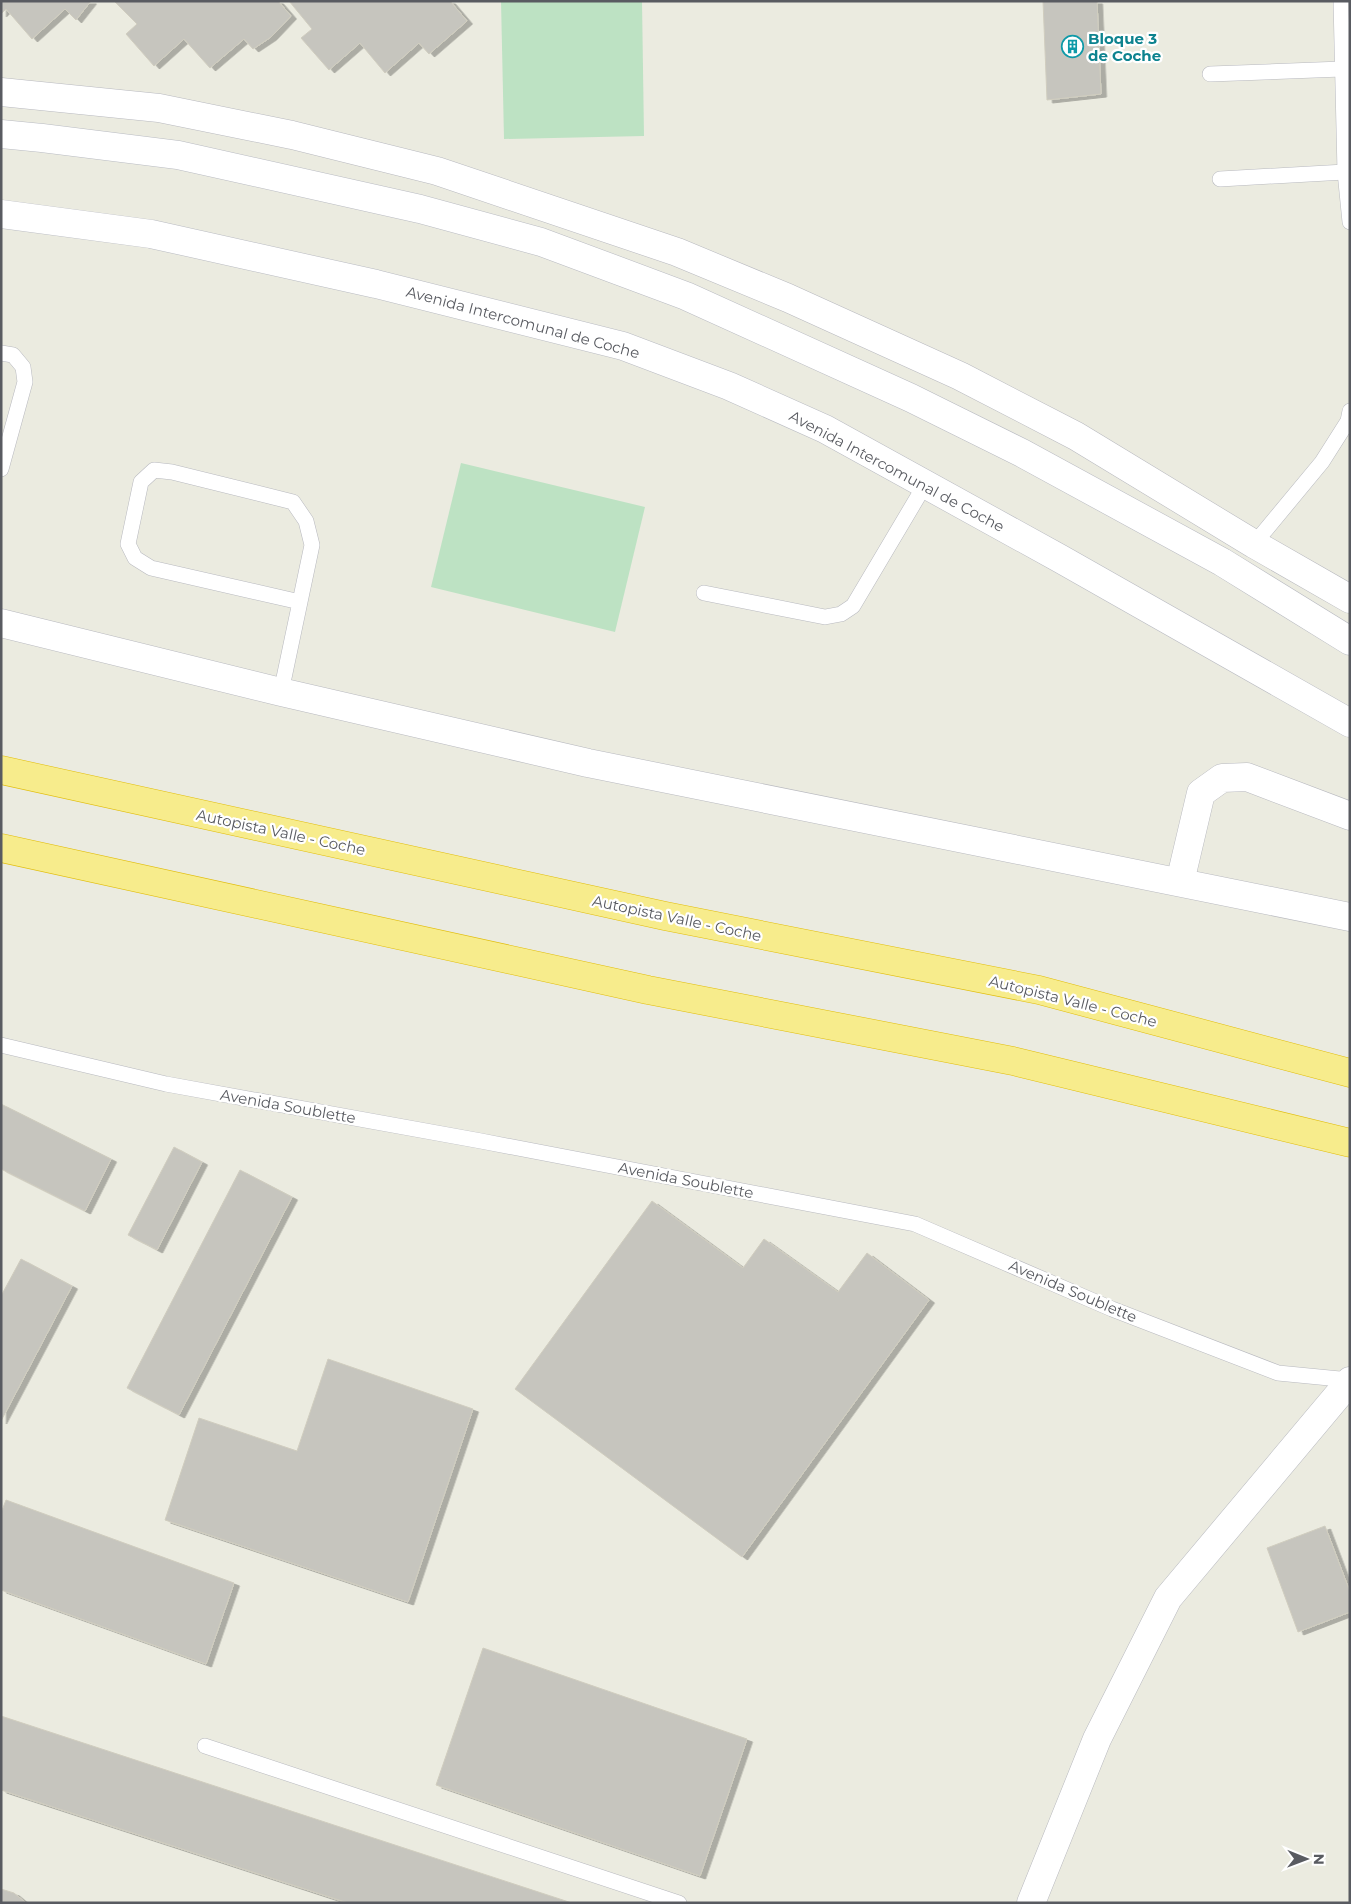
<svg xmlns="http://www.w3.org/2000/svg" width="1351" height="1904" viewBox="0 0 1351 1904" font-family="Montserrat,sans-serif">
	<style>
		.green { fill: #bde2c3 }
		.building { fill: #c6c5be; stroke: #d0cdbf; filter: url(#shadow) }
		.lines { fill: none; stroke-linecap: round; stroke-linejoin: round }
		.lane-casing { stroke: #b8b9bf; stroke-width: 16 }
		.street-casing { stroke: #b8b9bf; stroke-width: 29 }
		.secondary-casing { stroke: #b9bbc2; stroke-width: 29 }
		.highway-casing { stroke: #e1bd0b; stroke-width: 29 }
		.lane { stroke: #fff; stroke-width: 15 }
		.street { stroke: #fff; stroke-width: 28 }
		.secondary { stroke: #fff; stroke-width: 28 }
		.highway { stroke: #f7ec8c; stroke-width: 28 }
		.labels { text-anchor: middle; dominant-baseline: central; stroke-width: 4.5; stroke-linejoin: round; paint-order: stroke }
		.culture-label { font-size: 15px; font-weight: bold; fill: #0d838f; stroke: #fff; text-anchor: start }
		.street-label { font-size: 15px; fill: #595b61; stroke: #fff }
	</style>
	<defs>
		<filter id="shadow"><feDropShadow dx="5.5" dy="3" stdDeviation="0" flood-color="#0004"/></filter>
	</defs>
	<rect width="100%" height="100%" fill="#ebebe0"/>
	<g class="green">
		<polygon points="501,1 642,1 644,136 504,139"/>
		<polygon points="461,463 645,507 615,632 431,587"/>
	</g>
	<g class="building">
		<polygon points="1,1 91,1 76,20 65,9 32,39 6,9 1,14"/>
		<polygon points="114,1 278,1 291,16 271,37 253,49 244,39 210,68 184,39 154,66 126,34 137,24"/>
		<polygon points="289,1 450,1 467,21 429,54 419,43 385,73 360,43 329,70 301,38 312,29"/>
		<polygon points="1043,1 1097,1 1101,94 1047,100"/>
		<polygon points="1,1104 111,1159 85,1211 1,1169"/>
		<polygon points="174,1147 202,1162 157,1250 128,1235"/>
		<polygon points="240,1170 292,1197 179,1415 127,1388"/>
		<polygon points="652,1201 743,1268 764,1239 838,1292 867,1253 929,1300 742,1557 515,1389"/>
		<polygon points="21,1259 72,1286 1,1421 1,1296"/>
		<polygon points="328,1359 473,1409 408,1602 165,1520 199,1418 297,1451"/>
		<polygon points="6,1500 234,1583 206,1664 1,1590 1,1513"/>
		<polygon points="1325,1526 1350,1592 1350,1612 1298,1632 1267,1548"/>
		<polygon points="483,1648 747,1739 700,1876 436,1785"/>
		<polygon points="1,1716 572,1903 348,1903 1,1790"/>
		<polygon points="1,1889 14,1893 26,1903 1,1903"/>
	</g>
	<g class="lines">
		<defs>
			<g id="lane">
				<polyline points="1341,1 1345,172 1350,222"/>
				<polyline points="1210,74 1342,69"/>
				<polyline points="1220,179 1345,172"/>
				<polyline points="1,353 13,355 23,367 25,382 1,469"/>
				<polyline points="1254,544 1322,462 1348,421 1350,411"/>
				<polyline points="704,593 825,617 841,614 853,606 926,483"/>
				<polyline points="281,692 312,545 306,521 293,502 172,472 154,470 141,482 128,544 135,558 151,568 300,602"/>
				<polyline points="1,1045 166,1084 481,1141 915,1224 1112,1309 1278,1373 1350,1380"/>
				<polyline points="205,1746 679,1903"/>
			</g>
			<g id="street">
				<polyline points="1,92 159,108 292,135 437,171 677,252 788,298 960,376 1076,436 1254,544 1350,599"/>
				<polyline points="1,623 281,692 588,763 1350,917"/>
				<polyline points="1180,882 1201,793 1222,778 1247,777 1350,816"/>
				<polyline points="1031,1903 1097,1739 1168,1598 1350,1381"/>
			</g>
			<g id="secondary">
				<polyline points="1,134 42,138 178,155 420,209 541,242 686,296 911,398 1022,453 1222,562 1350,641"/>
				<polyline points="1,214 151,234 376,284 623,346 729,386 825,429 1059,558 1350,723"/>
			</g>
			<g id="highway">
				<polyline points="1,770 665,916 1039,990 1350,1073"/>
				<polyline points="1,848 648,990 1013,1061 1350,1143"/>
			</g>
		</defs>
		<use href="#lane" class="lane-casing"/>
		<use href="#street" class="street-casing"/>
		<use href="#secondary" class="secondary-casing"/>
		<use href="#highway" class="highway-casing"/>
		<use href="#lane" class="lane"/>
		<use href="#street" class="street"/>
		<use href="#secondary" class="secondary"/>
		<use href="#highway" class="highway"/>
	</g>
	<defs>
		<symbol id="building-ring" viewBox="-11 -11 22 22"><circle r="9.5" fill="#fff" stroke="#0f9aa8" stroke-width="1.5"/><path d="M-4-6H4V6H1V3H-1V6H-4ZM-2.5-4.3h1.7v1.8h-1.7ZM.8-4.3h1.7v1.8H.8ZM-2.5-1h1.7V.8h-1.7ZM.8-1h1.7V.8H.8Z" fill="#0f9aa8"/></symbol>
	</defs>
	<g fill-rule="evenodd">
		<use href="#building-ring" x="1060" y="34" width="25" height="25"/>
	</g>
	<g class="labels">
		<g class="culture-label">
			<text x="1088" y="38">Bloque 3<tspan x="1088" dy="17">de Coche</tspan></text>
		</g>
		<g class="street-label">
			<text transform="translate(523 322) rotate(15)">Avenida Intercomunal de Coche</text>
			<text transform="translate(897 471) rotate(28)">Avenida Intercomunal de Coche</text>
			<text transform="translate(281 832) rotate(12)">Autopista Valle - Coche</text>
			<text transform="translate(677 918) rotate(12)">Autopista Valle - Coche</text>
			<text transform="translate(1073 1001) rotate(14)">Autopista Valle - Coche</text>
			<text transform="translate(288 1106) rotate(10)">Avenida Soublette</text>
			<text transform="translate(686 1180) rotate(11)">Avenida Soublette</text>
			<text transform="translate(1073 1291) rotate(23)">Avenida Soublette</text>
		</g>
	</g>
	<rect width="1351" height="1904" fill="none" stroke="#595b61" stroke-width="5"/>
	<g transform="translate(1306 1859) rotate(91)" stroke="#ffffff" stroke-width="4" paint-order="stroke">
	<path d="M0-4L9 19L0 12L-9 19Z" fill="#595b61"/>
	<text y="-8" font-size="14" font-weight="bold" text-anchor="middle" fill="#595b61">N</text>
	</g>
</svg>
